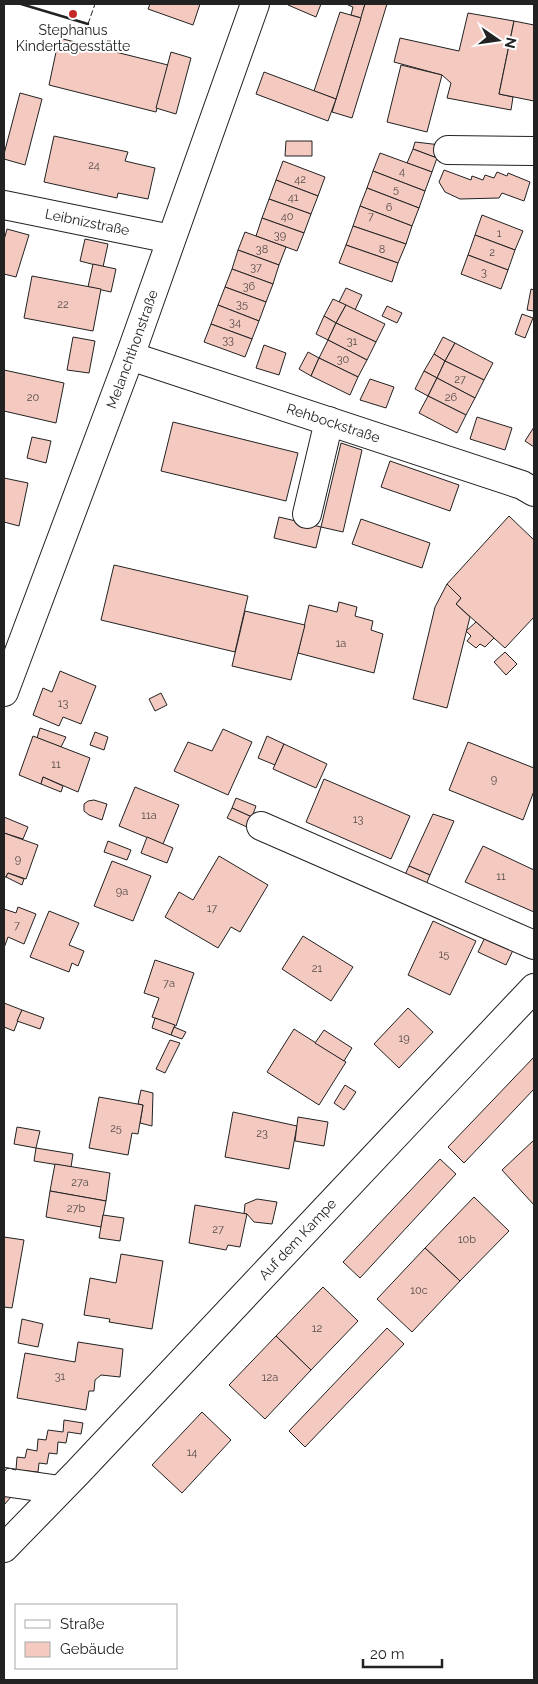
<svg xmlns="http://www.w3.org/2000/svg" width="538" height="1684" viewBox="0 0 538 1684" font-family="Raleway,sans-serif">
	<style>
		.building { fill: #f3c9c0; stroke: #222 }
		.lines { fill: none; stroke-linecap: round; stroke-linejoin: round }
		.minor-casing { stroke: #222; stroke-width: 30 }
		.minor { stroke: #fff; stroke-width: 28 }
		.fence { stroke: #222; stroke-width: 1; stroke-dasharray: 6 2.5; stroke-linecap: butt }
		.wall { stroke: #222; stroke-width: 2.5 }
		.poi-dot { fill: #c62828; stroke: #fff; stroke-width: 2 }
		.labels { text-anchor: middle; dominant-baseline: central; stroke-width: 4; stroke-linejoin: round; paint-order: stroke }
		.number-label { font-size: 11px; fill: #564c4a }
		.poi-label { font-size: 14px; fill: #222; stroke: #fff }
		.street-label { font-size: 14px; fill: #222; stroke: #fff }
	</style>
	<rect width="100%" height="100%" fill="#fff"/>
	<g class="building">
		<polygon points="150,4 200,4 193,25 148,9"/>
		<polygon points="289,4 321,4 316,17 288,5"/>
		<polygon points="349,4 365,4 361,18 351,15 353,7 348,5"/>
		<polygon points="365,4 387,4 352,118 332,112"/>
		<polygon points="340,12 361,18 336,99 314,91"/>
		<polygon points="468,13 514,21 499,94 513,97 511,110 447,98 451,83 442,75 394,62 400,38 459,51"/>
		<polygon points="514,21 534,25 534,101 499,94"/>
		<polygon points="59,38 168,65 156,112 49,85"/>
		<polygon points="171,52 191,58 176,114 156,108"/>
		<polygon points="401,65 442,75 427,132 387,122"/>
		<polygon points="264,72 336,99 328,121 256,94"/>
		<polygon points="20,93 42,99 25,165 4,159 4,154"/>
		<polygon points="54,136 128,152 125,161 155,168 148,199 118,193 117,198 44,182"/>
		<polygon points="286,141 312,141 312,156 285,156"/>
		<polygon points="415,142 441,145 437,158 413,149"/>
		<polygon points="413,149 437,158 432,172 407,163"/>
		<polygon points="380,153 432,172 425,191 373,171"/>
		<polygon points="283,161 325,177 318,196 276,180"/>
		<polygon points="444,170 471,180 472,176 483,180 485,175 494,178 497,172 507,176 508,173 530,182 524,201 502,193 499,198 460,199 445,192 439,182"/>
		<polygon points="373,171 425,191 419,208 367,188"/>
		<polygon points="276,180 318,196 311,214 269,199"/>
		<polygon points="367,188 419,208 412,226 360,206"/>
		<polygon points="269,199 311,214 304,233 262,218"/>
		<polygon points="360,206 412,226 406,244 353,226"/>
		<polygon points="482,215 523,231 515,250 475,235"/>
		<polygon points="262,218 304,233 297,251 256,236"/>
		<polygon points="353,226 406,244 398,263 346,245"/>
		<polygon points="7,229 29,235 16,277 4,274 4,240"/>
		<polygon points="245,232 286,247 279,265 238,250"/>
		<polygon points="475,235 515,250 508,270 468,255"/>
		<polygon points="85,239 108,244 103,267 80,261"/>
		<polygon points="346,245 398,263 392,282 339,263"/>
		<polygon points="238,250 279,265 273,284 232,269"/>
		<polygon points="468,255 508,270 501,289 461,274"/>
		<polygon points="93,264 116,269 111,292 88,287"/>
		<polygon points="232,269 273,284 266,302 225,287"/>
		<polygon points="32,276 101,289 93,331 24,318"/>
		<polygon points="225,287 266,302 259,321 218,305"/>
		<polygon points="346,288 362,295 355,310 339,302"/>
		<polygon points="531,289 534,290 534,311 527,310"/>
		<polygon points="333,299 346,305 336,323 324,316"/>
		<polygon points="218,305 259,321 252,339 211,324"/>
		<polygon points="346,305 385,324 376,342 336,323"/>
		<polygon points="387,306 402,313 397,323 382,316"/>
		<polygon points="522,314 533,318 525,338 515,334"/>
		<polygon points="324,316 336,323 328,340 316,334"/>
		<polygon points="336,323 376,342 367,360 328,340"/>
		<polygon points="211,324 252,339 245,357 204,342"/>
		<polygon points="73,337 95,341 89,373 67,370"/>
		<polygon points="443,337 455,343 445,361 434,354"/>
		<polygon points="328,340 367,360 358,377 319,358"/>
		<polygon points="455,343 493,363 484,380 445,361"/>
		<polygon points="264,345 286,353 279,375 256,368"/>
		<polygon points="308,352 319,358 311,376 299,369"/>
		<polygon points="434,354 445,361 437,378 424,371"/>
		<polygon points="319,358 358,377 350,395 311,376"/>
		<polygon points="445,361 484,380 475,398 437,378"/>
		<polygon points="4,370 64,383 56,423 4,411"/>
		<polygon points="424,371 437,378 428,396 415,389"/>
		<polygon points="437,378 475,398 466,415 428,396"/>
		<polygon points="370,379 394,387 386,408 360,400"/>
		<polygon points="428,396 466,415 457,433 419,413"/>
		<polygon points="477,417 512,428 505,450 470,439"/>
		<polygon points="173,422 298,453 286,501 161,471"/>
		<polygon points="534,427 534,447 525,441"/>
		<polygon points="32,437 51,441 46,463 27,458"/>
		<polygon points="341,443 362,450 343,532 321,527"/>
		<polygon points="390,461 459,485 450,511 381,487"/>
		<polygon points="4,478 28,483 19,526 4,522"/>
		<polygon points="509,516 534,540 534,617 505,648 456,604 461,598 447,584"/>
		<polygon points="279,517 321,527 316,548 274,538"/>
		<polygon points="361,519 430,543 422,568 352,544"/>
		<polygon points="114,565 248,596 235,652 101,620"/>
		<polygon points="447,584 461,598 456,604 470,617 447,708 413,699 435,607"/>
		<polygon points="339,602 357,607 355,616 373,621 371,630 383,634 374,673 298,653 309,605 337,612"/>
		<polygon points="245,611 305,625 291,680 232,666"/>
		<polygon points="476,622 494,638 485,647 480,644 476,648 467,641 471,636 466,631"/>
		<polygon points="505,652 517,664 506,675 494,662"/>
		<polygon points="60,671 96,686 81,724 63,717 59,726 33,715 43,688 52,692"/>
		<polygon points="161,693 167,705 155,711 149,699"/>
		<polygon points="40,728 66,737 61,747 37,738"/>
		<polygon points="223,729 252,742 228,795 174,771 188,742 212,751"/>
		<polygon points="95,732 108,737 104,750 90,745"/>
		<polygon points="33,736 90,758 78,792 43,777 41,784 19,775"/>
		<polygon points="267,736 284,744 275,765 258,758"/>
		<polygon points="468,742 534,768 534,791 523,820 449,790"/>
		<polygon points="284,744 327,764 316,788 273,769"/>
		<polygon points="43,777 63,786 61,792 41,784"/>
		<polygon points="324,779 410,816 391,859 306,822"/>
		<polygon points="135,787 179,805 163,844 119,826"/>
		<polygon points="236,798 256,806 252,817 232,808"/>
		<polygon points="94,800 107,804 102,820 89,815 84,811 84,804 88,801"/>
		<polygon points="232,808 252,817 247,827 227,818"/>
		<polygon points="433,814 454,821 430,875 409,866"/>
		<polygon points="4,817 28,827 23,839 4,833"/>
		<polygon points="4,833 38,845 26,879 8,873 6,877 4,877"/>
		<polygon points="147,837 173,848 167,863 141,853"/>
		<polygon points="108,841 131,850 127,860 104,852"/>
		<polygon points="483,846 534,870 534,912 465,882"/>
		<polygon points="219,856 268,885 240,932 231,927 218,948 165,917 179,892 193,900"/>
		<polygon points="112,861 151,876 133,921 94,906"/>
		<polygon points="409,866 430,875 425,887 404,877"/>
		<polygon points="8,873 24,879 22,885 6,877"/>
		<polygon points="18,907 36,914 24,944 8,937 4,948 4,909 16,913"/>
		<polygon points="49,911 79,923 69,945 84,951 78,966 72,963 69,972 30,957"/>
		<polygon points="433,921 476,941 450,995 408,975"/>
		<polygon points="487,933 515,946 506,965 478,952"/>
		<polygon points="303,936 353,967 331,1001 282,969"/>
		<polygon points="155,960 194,973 176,1026 152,1017 159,998 144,993"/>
		<polygon points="4,1003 22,1010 14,1031 4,1027"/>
		<polygon points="408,1008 433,1032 399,1068 374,1044"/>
		<polygon points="22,1010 44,1018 40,1029 17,1021"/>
		<polygon points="155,1018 175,1025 171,1035 152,1028"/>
		<polygon points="174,1027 186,1032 182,1039 171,1035"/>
		<polygon points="294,1029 346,1062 319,1105 267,1072"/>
		<polygon points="324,1030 352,1048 344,1061 315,1043"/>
		<polygon points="170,1040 180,1043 165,1073 156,1069"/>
		<polygon points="534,1057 534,1089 464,1163 448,1147"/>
		<polygon points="345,1085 356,1092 344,1110 334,1103"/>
		<polygon points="141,1090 153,1093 152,1126 140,1123 143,1105 138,1104"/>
		<polygon points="99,1097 143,1105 138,1134 132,1133 128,1155 89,1148"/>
		<polygon points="233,1112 297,1126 289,1169 225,1157"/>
		<polygon points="298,1117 328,1122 324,1146 295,1141"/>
		<polygon points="17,1127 40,1131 36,1148 14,1144"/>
		<polygon points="534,1140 534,1205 502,1170"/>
		<polygon points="36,1148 73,1154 71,1167 34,1161"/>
		<polygon points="440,1159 456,1174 360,1278 343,1262"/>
		<polygon points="55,1164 110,1173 106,1201 50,1191"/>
		<polygon points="50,1191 106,1201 101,1227 46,1217"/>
		<polygon points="474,1197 509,1231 460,1281 425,1248"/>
		<polygon points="257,1199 277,1202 272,1224 254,1222 247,1214 244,1214 245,1204"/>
		<polygon points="195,1205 247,1214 240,1247 228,1245 226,1250 189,1243"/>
		<polygon points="103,1215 124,1218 120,1241 99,1238"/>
		<polygon points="4,1237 24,1240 12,1308 4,1307"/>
		<polygon points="425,1248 460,1281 412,1332 377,1299"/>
		<polygon points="121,1254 163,1261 152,1329 109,1322 110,1319 84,1315 90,1278 116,1283"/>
		<polygon points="323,1287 358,1321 311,1370 276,1336"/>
		<polygon points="22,1319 43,1324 38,1347 18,1343"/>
		<polygon points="387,1328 404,1344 305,1447 289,1431"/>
		<polygon points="276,1336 311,1370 265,1419 229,1385"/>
		<polygon points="78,1342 123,1349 120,1377 101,1375 95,1380 94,1391 89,1391 86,1410 17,1398 25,1353 75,1362"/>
		<polygon points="202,1412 231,1440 182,1493 152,1465"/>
		<polygon points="64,1420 83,1423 81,1434 68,1432 66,1443 58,1442 57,1454 49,1453 47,1464 39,1463 38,1472 16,1470 17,1457 25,1458 27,1449 37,1451 38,1439 46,1440 48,1430 63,1432"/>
		<polygon points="4,1487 18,1489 4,1505"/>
	</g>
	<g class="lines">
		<defs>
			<g id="minor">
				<polyline points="448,150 534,151"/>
				<path id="s1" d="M4,205L171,239"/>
				<path id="s2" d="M130,356L522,485L534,492"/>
				<polyline points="307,514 329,421"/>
				<path id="s3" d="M4,692L130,356L255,4"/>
				<polyline points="261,826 534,945"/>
				<polyline points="4,1482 60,1490"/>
				<path id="s4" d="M4,1548L77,1473L534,988"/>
			</g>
		</defs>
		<use href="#minor" class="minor-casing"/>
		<use href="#minor" class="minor"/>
		<g class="fence">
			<polyline points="88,24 95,4"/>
			<polyline points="5,1471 7,1468 16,1470"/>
		</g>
		<polyline class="wall" points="21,4 88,24"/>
	</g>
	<circle class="poi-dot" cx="73" cy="14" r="5"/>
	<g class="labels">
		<g class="number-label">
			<text x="94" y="165">24</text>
			<text x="402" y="171">4</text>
			<text x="300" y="179">42</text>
			<text x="396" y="189">5</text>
			<text x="293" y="197">41</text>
			<text x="389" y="207">6</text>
			<text x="287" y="216">40</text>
			<text x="371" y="216">7</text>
			<text x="499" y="233">1</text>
			<text x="280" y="235">39</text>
			<text x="262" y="249">38</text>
			<text x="382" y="249">8</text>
			<text x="492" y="252">2</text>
			<text x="256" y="267">37</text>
			<text x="484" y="272">3</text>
			<text x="249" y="286">36</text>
			<text x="63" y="304">22</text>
			<text x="242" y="304">35</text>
			<text x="235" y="322">34</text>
			<text x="228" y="340">33</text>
			<text x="352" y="341">31</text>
			<text x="343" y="359">30</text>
			<text x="460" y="379">27</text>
			<text x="33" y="397">20</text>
			<text x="451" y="397">26</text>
			<text x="341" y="643">1a</text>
			<text x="63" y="703">13</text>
			<text x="56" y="764">11</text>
			<text x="494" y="779">9</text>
			<text x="149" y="815">11a</text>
			<text x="358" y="819">13</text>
			<text x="18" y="859">9</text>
			<text x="501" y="876">11</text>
			<text x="122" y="891">9a</text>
			<text x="212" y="908">17</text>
			<text x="17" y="925">7</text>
			<text x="444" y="954">15</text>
			<text x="317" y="968">21</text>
			<text x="169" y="983">7a</text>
			<text x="404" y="1038">19</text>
			<text x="116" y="1128">25</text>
			<text x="262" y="1133">23</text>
			<text x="80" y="1182">27a</text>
			<text x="76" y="1208">27b</text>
			<text x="218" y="1229">27</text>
			<text x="467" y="1239">10b</text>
			<text x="419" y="1290">10c</text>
			<text x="317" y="1328">12</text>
			<text x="60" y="1376">31</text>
			<text x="270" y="1377">12a</text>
			<text x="192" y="1452">14</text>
		</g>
		<g class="poi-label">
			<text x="73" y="30">Stephanus<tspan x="73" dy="16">Kindertagesstätte</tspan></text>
		</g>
		<g class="street-label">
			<text stroke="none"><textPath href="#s1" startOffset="85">Leibnizstraße</textPath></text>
			<text stroke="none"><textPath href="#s3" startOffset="366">Melanchthonstraße</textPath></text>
			<text stroke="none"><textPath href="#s2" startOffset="214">Rehbockstraße</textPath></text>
			<text stroke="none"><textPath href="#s4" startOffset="426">Auf dem Kampe</textPath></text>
		</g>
	</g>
	<rect width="538" height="1684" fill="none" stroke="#222222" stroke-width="10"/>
	<rect x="15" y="1604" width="162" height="65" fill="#ffffff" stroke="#a7a7a7"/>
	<rect x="25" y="1620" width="25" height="8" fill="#ffffff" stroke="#a7a7a7"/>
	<text x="60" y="1629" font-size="15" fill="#222222">Straße</text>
	<rect x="25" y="1642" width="25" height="15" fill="#f3c9c0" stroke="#a7a7a7"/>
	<text x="60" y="1654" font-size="15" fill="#222222">Gebäude</text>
	<g transform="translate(498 40) rotate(103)" stroke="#ffffff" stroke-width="4" paint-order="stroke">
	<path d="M0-4L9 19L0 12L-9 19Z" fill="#222222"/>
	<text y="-8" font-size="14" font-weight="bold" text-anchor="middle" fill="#222222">N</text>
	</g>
	<path d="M363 1659v8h79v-8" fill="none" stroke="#222222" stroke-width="2.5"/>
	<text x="370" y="1659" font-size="15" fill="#222222" stroke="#ffffff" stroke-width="4" paint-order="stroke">20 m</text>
</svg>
